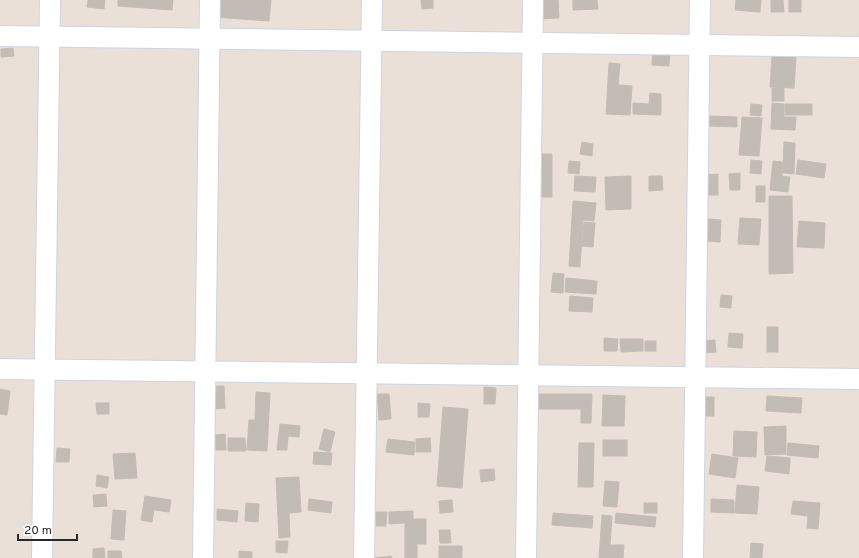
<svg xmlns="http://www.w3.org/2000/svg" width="859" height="558" viewBox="0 0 859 558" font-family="Overpass,sans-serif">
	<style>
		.building { fill: #c2bcb4; stroke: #c6bcb2 }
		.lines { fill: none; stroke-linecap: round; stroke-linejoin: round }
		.street-casing { stroke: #ced4e1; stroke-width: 22 }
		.street { stroke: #fff; stroke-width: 20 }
	</style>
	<rect width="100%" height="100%" fill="#ebe0d8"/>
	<g class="building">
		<polygon points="88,0 105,0 104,9 87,7"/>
		<polygon points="118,0 173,0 172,10 118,6"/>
		<polygon points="214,0 271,0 269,21 213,17"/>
		<polygon points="421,0 433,0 433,8 422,9"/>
		<polygon points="539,0 558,0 559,18 539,19"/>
		<polygon points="573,0 597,0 598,9 573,10"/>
		<polygon points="736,0 761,0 760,12 735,10"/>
		<polygon points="771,0 783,0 784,12 771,12"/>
		<rect x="789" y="0" width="12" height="12"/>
		<polygon points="13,48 14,56 1,57 1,49"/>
		<polygon points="653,48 670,49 669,66 652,65"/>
		<polygon points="772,56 796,57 794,88 770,87"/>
		<polygon points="609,63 620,64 618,85 632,86 630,115 606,114"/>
		<rect x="772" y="88" width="12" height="13"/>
		<polygon points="650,93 661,94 661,115 633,114 633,103 649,104"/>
		<polygon points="772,103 784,104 784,117 796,117 795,130 771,129"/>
		<polygon points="751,104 762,105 761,116 750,115"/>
		<rect x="785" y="104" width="27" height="11"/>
		<polygon points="707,116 737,117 737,127 707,126"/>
		<polygon points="742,117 762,118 759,156 739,155"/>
		<polygon points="582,142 593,144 592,156 580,154"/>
		<polygon points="784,142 795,143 794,174 783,173"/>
		<polygon points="541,154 552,154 552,197 542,197"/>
		<polygon points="751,160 762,161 761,174 750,173"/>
		<polygon points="798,160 826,164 824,178 796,174"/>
		<polygon points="569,161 580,162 579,174 568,173"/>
		<polygon points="773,161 783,162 782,176 790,177 788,192 770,190"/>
		<polygon points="740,173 740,190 730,190 729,174"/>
		<polygon points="718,174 718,195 706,195 705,175"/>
		<polygon points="575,176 596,177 595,192 574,191"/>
		<polygon points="631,176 631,209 606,210 605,177"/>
		<polygon points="649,176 662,176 663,190 649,191"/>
		<rect x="756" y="186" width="9" height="16"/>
		<polygon points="769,196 792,196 793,273 769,274"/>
		<polygon points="573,201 596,203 594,221 583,220 580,267 569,266"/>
		<polygon points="740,218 761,219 759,245 738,244"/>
		<polygon points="708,219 721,220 720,242 706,241"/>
		<polygon points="799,221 825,223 824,248 797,247"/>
		<polygon points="584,222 595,223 593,247 582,246"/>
		<polygon points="553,273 564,274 563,293 551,292"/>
		<polygon points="566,278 597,281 596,294 565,292"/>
		<polygon points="721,295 732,296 731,308 720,307"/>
		<polygon points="570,296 593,298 592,312 569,311"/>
		<rect x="767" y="327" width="11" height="25"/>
		<polygon points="729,333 743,334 742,348 728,347"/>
		<polygon points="604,338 618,339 617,351 604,351"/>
		<polygon points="620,339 643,339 643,351 621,352"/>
		<polygon points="715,340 716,352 704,353 704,341"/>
		<rect x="645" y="341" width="11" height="10"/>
		<polygon points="215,386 224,386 225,408 215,409"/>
		<polygon points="484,387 496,388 495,404 484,404"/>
		<polygon points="0,389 10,391 7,415 0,414"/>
		<polygon points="256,392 270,393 267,451 247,450 249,420 255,420"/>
		<polygon points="377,394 389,394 391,419 379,420"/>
		<polygon points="539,394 592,394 591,423 581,423 581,409 539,409"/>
		<polygon points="603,395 625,396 624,426 602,426"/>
		<polygon points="767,396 802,398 801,413 766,411"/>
		<rect x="702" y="397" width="12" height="19"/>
		<polygon points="96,403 109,403 109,414 97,414"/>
		<polygon points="418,403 430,404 429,417 418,417"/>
		<polygon points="443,407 468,409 462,488 437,486"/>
		<polygon points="280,424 300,426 299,437 288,436 287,450 277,450"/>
		<polygon points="786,426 786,454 765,455 764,427"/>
		<polygon points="324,429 335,432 330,452 319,449"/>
		<polygon points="734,431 757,432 756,457 733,456"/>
		<polygon points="225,434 226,450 216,450 215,435"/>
		<polygon points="228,438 245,438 246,451 228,451"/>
		<polygon points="430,438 431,452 416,452 416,439"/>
		<polygon points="388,439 415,442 414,455 386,452"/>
		<rect x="603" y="440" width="24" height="16"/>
		<polygon points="579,443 594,443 593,487 578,487"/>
		<polygon points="788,443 819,446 818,458 787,455"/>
		<polygon points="57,448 70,449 69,462 56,462"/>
		<polygon points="314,452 332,453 331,465 313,464"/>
		<polygon points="135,453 137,478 115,479 113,454"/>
		<polygon points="712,454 738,458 735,478 709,474"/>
		<polygon points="767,456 790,458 789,474 765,471"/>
		<polygon points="494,469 495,480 481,482 480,470"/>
		<polygon points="97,475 109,477 107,488 96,486"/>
		<polygon points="299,477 301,512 289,513 290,537 279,538 276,478"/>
		<polygon points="605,481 619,482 617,507 603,506"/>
		<polygon points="737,485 759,487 757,514 735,513"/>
		<polygon points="106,494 107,506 94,507 93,495"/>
		<polygon points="145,496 171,500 169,512 154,510 152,522 141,520"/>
		<polygon points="309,499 332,502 331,513 308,510"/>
		<polygon points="711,499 734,500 734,513 711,512"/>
		<polygon points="452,500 453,512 440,513 439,501"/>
		<polygon points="793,501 820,503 818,529 807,528 808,516 791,514"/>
		<polygon points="246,503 259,504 258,522 245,521"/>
		<rect x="644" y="503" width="13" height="10"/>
		<polygon points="217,509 238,511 237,522 217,520"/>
		<polygon points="113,510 126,511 124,540 111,539"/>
		<polygon points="413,511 413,519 426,519 426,544 417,544 417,558 405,558 405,523 389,524 389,512"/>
		<polygon points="376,512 387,512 386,526 376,526"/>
		<polygon points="553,513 593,516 592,528 552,525"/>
		<polygon points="616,513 656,517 655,527 615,523"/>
		<polygon points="602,515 612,516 610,545 624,545 623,558 599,558"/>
		<polygon points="439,530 450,530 451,543 440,543"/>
		<polygon points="276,541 288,541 287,553 276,552"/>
		<polygon points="751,543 763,544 762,558 750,558"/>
		<rect x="439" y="546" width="23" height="12"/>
		<polygon points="104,548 105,558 93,558 93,549"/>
		<polygon points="108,551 121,551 122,558 108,558"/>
		<polygon points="239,551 252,552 252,558 239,558"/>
		<polygon points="391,556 392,558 375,558"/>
	</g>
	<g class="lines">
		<defs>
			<g id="street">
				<polyline points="0,36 859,47"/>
				<polyline points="0,369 859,379"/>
				<polyline points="42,558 50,0"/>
				<polyline points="203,558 210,0"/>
				<polyline points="364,558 372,0"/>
				<polyline points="526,558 533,0"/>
				<polyline points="693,558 700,0"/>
			</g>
		</defs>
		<use href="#street" class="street-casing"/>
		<use href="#street" class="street"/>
	</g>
	<path d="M18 534v6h59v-6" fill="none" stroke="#282828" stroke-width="2"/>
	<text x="24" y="534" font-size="12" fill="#282828" stroke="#ffffff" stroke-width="3" paint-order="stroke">20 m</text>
</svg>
